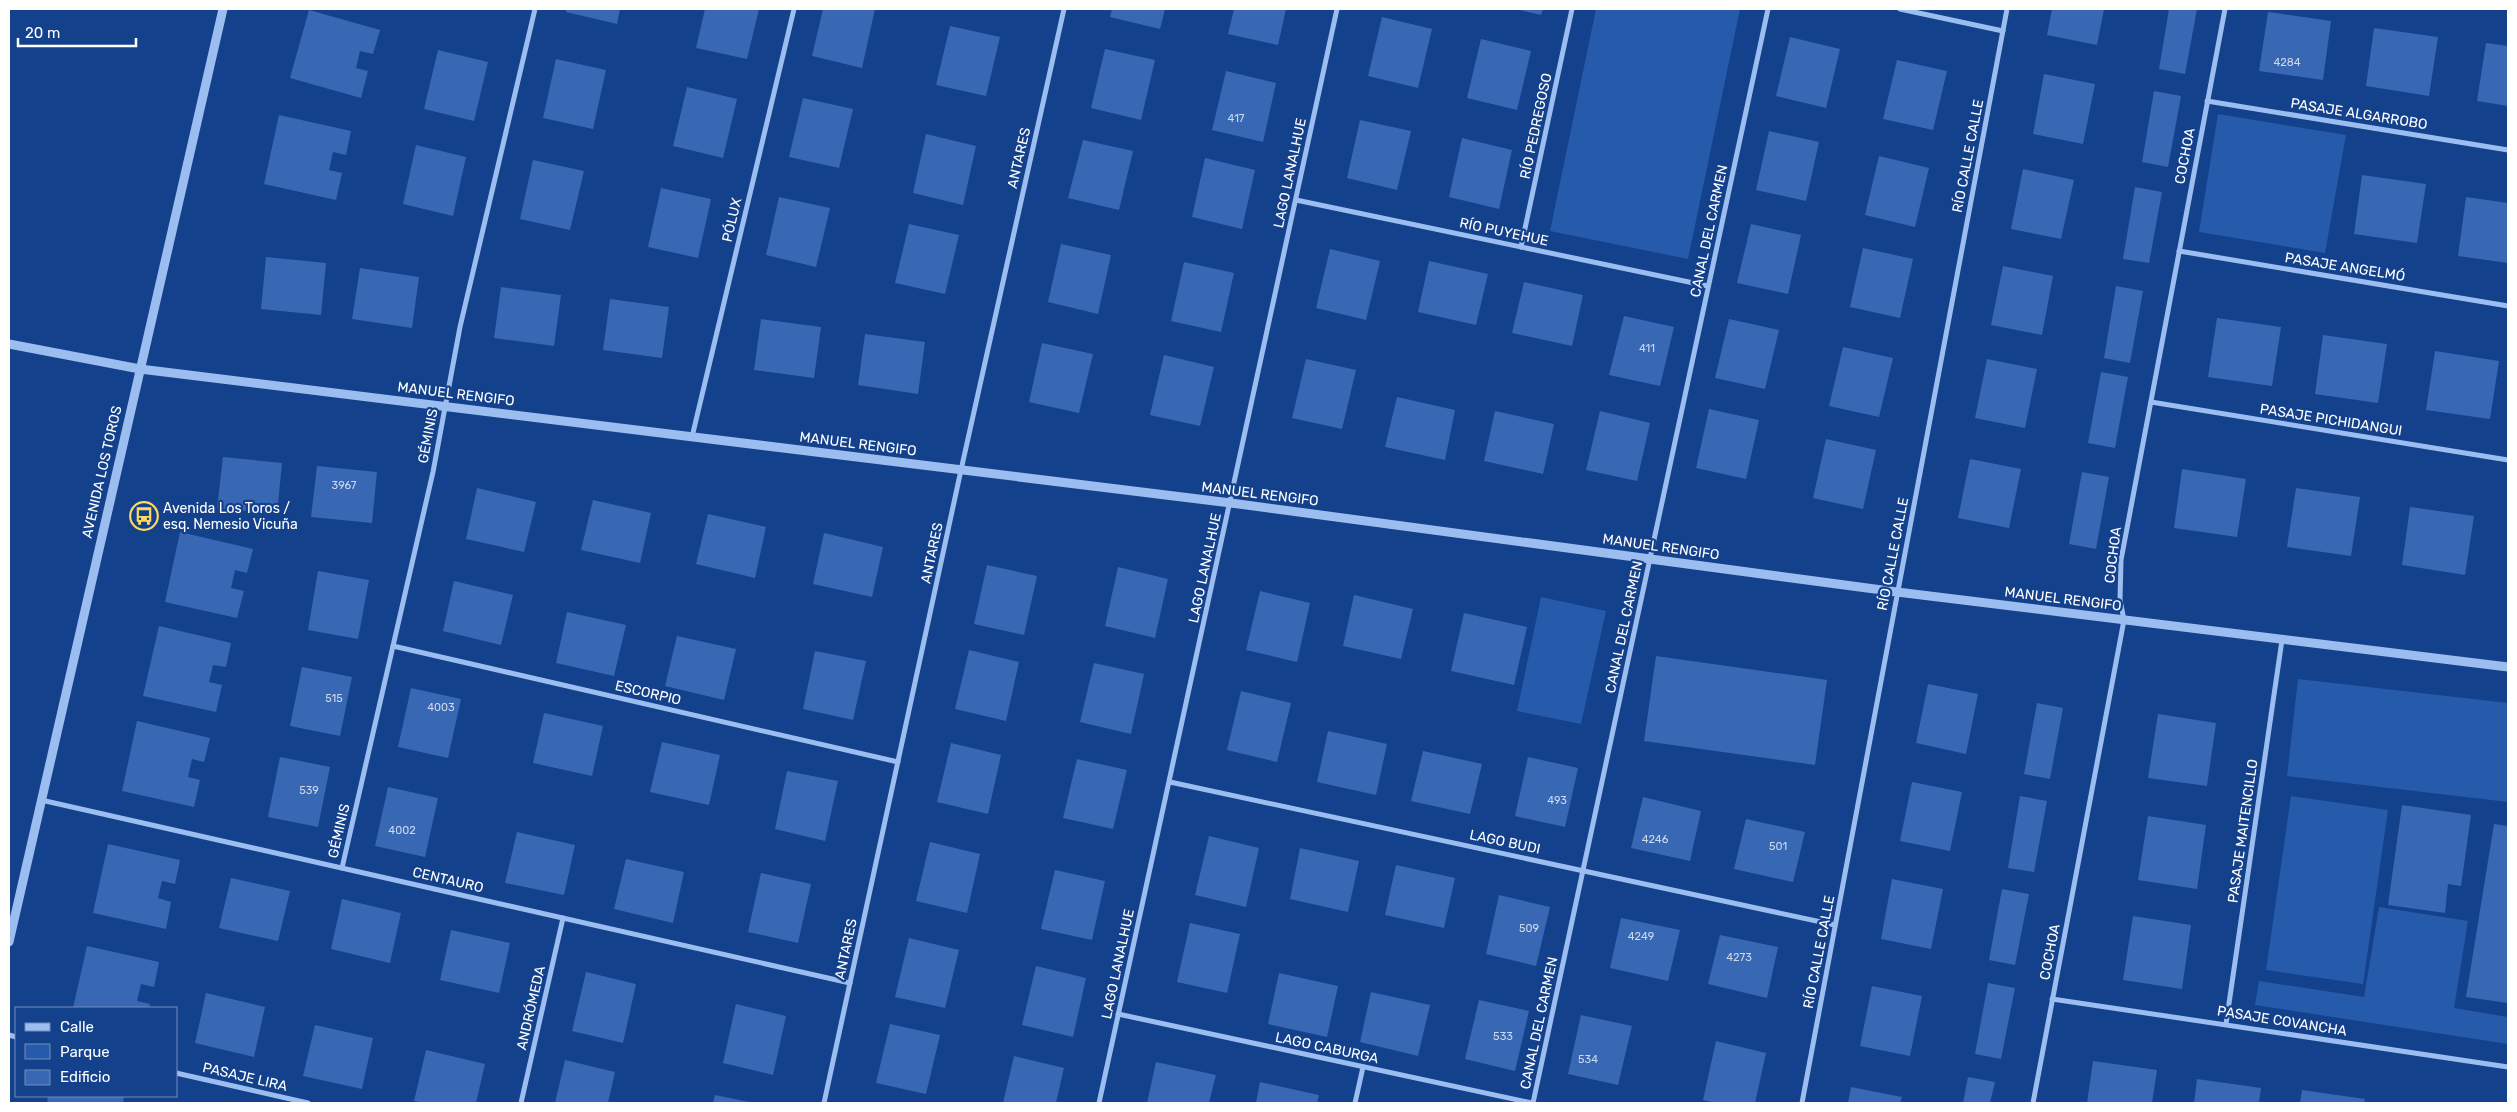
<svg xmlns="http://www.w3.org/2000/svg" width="2517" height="1112" viewBox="0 0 2517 1112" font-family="Rubik,sans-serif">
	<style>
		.green { fill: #265aab }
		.building { fill: #3868b3 }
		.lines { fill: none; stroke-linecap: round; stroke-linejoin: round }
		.minor { stroke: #9cbdf0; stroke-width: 5 }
		.tertiary { stroke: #9cbdf0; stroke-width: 9 }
		.labels { text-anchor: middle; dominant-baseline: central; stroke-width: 4.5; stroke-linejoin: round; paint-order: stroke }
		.number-label { font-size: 11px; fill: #cdd9ec }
		.street-label { font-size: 14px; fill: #fff; stroke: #14418c }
		.poi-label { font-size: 14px; fill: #fff; stroke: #14418c; text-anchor: start }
	</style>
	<rect width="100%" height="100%" fill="#14418c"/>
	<g class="green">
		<polygon points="1596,9 1740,9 1688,259 1550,231"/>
		<polygon points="2218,114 2346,135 2325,253 2199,232"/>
		<polygon points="1541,597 1606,611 1581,724 1517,711"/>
		<polygon points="2298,679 2508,703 2508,802 2287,776"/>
		<polygon points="2291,796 2388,810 2363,984 2266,970"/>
		<polygon points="2379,907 2468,921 2454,1008 2508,1017 2508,1044 2255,1005 2259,981 2364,997"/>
	</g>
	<g class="building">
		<polygon points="567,9 620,9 617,24 566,12"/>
		<polygon points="705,9 759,9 747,59 696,48"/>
		<polygon points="823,9 875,9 862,68 812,56"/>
		<polygon points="1112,9 1165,9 1160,29 1110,17"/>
		<polygon points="1234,9 1286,9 1278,45 1228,34"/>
		<polygon points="1516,9 1543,9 1541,15"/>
		<polygon points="2052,9 2104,9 2097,45 2047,35"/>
		<polygon points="2169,9 2197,9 2185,74 2159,69"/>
		<polygon points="309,10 380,30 373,54 360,51 356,68 368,71 361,98 290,78"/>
		<polygon points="2268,12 2331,21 2323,80 2259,71"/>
		<polygon points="1382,17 1432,29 1418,88 1368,76"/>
		<polygon points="950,26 1000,37 986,96 936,85"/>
		<polygon points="2374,28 2438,37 2429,96 2366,86"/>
		<polygon points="1790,37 1840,49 1826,108 1776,96"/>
		<polygon points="1481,39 1531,51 1517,110 1467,98"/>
		<polygon points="2486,43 2508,46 2508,106 2477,101"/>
		<polygon points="1105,49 1155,60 1141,120 1091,108"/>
		<polygon points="438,50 488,62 474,121 424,109"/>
		<polygon points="556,59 606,70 593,129 543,118"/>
		<polygon points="1897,60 1947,71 1933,130 1883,119"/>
		<polygon points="1226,71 1276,83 1263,142 1212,130"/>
		<polygon points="2044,74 2095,84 2083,144 2033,134"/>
		<polygon points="687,87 737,99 723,158 673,146"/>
		<polygon points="2154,91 2181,96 2168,167 2142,162"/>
		<polygon points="803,98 853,109 839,168 789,157"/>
		<polygon points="279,115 351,131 346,155 333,152 329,170 342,173 336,200 264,184"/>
		<polygon points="1360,120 1411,131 1397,190 1347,178"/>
		<polygon points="1769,131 1819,142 1806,201 1756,190"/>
		<polygon points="926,134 976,146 963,205 913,193"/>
		<polygon points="1462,138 1512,150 1499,209 1449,197"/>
		<polygon points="1083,140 1133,151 1119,210 1068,198"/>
		<polygon points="416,145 466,157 453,216 403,204"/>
		<polygon points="1879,156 1929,168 1915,227 1865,215"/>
		<polygon points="1205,158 1255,170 1242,229 1192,217"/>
		<polygon points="533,160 584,171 570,230 520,219"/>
		<polygon points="2023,169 2074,180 2061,239 2011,229"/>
		<polygon points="2362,175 2426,184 2417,243 2354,234"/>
		<polygon points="2135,187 2162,192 2149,263 2123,259"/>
		<polygon points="661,188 711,199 698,258 648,247"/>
		<polygon points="779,197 830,208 816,267 766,255"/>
		<polygon points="2466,197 2508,203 2508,263 2458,256"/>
		<polygon points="909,224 959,235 945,294 895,283"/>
		<polygon points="1751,224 1801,235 1788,294 1737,283"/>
		<polygon points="1061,244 1111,255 1098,314 1048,302"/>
		<polygon points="1863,248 1913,259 1900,318 1850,307"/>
		<polygon points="1330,249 1380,261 1366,320 1316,308"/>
		<polygon points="266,257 326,263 321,315 261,309"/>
		<polygon points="1429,261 1488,274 1476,325 1418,312"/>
		<polygon points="1184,262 1234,273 1221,332 1171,321"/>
		<polygon points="2003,266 2053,276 2042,335 1991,325"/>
		<polygon points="360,268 419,277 412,328 352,319"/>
		<polygon points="1524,282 1583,295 1572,346 1512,333"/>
		<polygon points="2116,286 2143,291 2130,363 2104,358"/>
		<polygon points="501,287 561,295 554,346 494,338"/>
		<polygon points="610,299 669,307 662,358 603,350"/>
		<polygon points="1624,316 1674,327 1660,386 1609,375"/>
		<polygon points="2217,318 2281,327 2272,386 2208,377"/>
		<polygon points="761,319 821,327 814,378 754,370"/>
		<polygon points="1729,319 1779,330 1765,389 1715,378"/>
		<polygon points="865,334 925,342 918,394 858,385"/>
		<polygon points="2323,335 2387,344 2378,403 2315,394"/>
		<polygon points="1042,343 1093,354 1079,413 1029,402"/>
		<polygon points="1843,347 1893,358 1879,417 1829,406"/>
		<polygon points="2435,351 2499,361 2490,419 2426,410"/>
		<polygon points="1164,355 1214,367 1200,426 1150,415"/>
		<polygon points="1306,359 1356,370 1342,429 1292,418"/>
		<polygon points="1987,359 2037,369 2025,428 1975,418"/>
		<polygon points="2101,372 2128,377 2115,448 2088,443"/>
		<polygon points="1397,397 1455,410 1445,460 1385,447"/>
		<polygon points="1709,409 1759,420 1746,479 1696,468"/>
		<polygon points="1495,411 1554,424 1543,474 1484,461"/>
		<polygon points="1600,411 1650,423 1637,481 1586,470"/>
		<polygon points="1826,439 1876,450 1863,509 1813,498"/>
		<polygon points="223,457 282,463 277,514 217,508"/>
		<polygon points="1970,459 2021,469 2009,528 1958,518"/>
		<polygon points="317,466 377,472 372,523 311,517"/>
		<polygon points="2182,469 2246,479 2237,537 2174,528"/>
		<polygon points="2082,472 2109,477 2096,549 2069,544"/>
		<polygon points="477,488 536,502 524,552 466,539"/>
		<polygon points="2296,488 2360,497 2351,556 2287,547"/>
		<polygon points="593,500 651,513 640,563 581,550"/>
		<polygon points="2410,507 2474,516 2465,575 2402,565"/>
		<polygon points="708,514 766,527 755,578 696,564"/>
		<polygon points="180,532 253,549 247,573 235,570 231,588 244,591 237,618 165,602"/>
		<polygon points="824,533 883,547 872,597 813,584"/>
		<polygon points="987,565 1037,576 1024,635 974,624"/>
		<polygon points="1118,567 1168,579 1155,638 1105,626"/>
		<polygon points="318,571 369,580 358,639 308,630"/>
		<polygon points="454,581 513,595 501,645 443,631"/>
		<polygon points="1260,591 1310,603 1297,662 1246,650"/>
		<polygon points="1354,595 1413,609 1401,659 1343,646"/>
		<polygon points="567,612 626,625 614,676 556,663"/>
		<polygon points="1464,613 1527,627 1514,685 1451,671"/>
		<polygon points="159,626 231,643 226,667 213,665 209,682 222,685 216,712 143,696"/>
		<polygon points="677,636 736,649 724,700 665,686"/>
		<polygon points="969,650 1019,662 1006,721 955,709"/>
		<polygon points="815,651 866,661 853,720 803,709"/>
		<polygon points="1656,656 1827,680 1815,765 1644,741"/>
		<polygon points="1094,663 1144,674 1131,734 1080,722"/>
		<polygon points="302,667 352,677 340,736 290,726"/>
		<polygon points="1928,684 1978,694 1966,754 1916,743"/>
		<polygon points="411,688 461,699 448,758 398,747"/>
		<polygon points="1241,691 1291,703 1277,762 1227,750"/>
		<polygon points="2037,703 2063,708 2050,779 2024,774"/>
		<polygon points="544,713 603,726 592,776 533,763"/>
		<polygon points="2158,714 2216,723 2207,786 2148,778"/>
		<polygon points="137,721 210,738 204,762 192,759 188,777 200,780 194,807 122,791"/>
		<polygon points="1328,731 1387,744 1376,795 1317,782"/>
		<polygon points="662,742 720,755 709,805 650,792"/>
		<polygon points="951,743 1001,755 988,814 937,802"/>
		<polygon points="1423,751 1482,764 1470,814 1411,801"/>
		<polygon points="280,757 330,767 318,827 268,817"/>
		<polygon points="1528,757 1578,768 1565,827 1515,816"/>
		<polygon points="1077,759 1127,770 1113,829 1063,818"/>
		<polygon points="787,771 838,781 825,841 775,829"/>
		<polygon points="1912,782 1962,792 1950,851 1900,841"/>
		<polygon points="388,787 438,798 425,857 375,846"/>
		<polygon points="2020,796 2047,801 2034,872 2008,868"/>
		<polygon points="1643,797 1701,811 1690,861 1631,848"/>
		<polygon points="2402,805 2471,815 2461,886 2448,884 2445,913 2388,905"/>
		<polygon points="2148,816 2206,825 2197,889 2138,880"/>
		<polygon points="1746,819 1805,832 1793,882 1734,869"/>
		<polygon points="2494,824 2508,826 2508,1003 2466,997"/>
		<polygon points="517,832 575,845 564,895 505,883"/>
		<polygon points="1209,836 1259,848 1246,907 1195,895"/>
		<polygon points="930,842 980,854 967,913 916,901"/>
		<polygon points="108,844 180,860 175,884 162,881 158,898 171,902 166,929 93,913"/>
		<polygon points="1300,848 1359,861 1348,912 1290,899"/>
		<polygon points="626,859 684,872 673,923 614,909"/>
		<polygon points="1396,865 1455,878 1444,928 1385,915"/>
		<polygon points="1055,870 1105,881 1092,940 1041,929"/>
		<polygon points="761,873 811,884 798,943 748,932"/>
		<polygon points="231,878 290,891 278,941 219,928"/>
		<polygon points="1892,879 1943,889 1931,949 1881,939"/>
		<polygon points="2002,889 2029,894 2015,965 1989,960"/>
		<polygon points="1499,895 1550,907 1536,966 1486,954"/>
		<polygon points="342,899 401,913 390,963 331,949"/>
		<polygon points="2133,916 2191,925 2182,989 2123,980"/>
		<polygon points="1621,918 1680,930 1668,981 1610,968"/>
		<polygon points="1190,923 1240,934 1227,993 1177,982"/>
		<polygon points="451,930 510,943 499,993 440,980"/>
		<polygon points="1720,935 1778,947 1767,998 1708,984"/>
		<polygon points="909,938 959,950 945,1008 895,997"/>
		<polygon points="87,946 159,962 154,987 141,984 137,1001 150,1004 149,1008 73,1008"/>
		<polygon points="1036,966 1086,978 1073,1037 1022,1025"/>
		<polygon points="586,972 636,984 623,1043 572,1031"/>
		<polygon points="1279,973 1338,986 1327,1037 1268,1024"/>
		<polygon points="1988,983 2015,988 2001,1059 1975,1054"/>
		<polygon points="1872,986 1922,996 1910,1056 1860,1046"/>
		<polygon points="1371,992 1430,1005 1418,1056 1360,1042"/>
		<polygon points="206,993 265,1007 254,1057 195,1043"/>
		<polygon points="1479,1000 1529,1011 1515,1071 1465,1059"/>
		<polygon points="736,1004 786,1016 773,1075 723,1063"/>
		<polygon points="1581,1015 1632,1026 1618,1085 1568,1074"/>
		<polygon points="890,1024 940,1035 926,1094 876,1083"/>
		<polygon points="315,1025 373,1038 362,1089 303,1076"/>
		<polygon points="1716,1041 1766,1053 1755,1103 1715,1103 1703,1100"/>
		<polygon points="426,1050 485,1064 476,1103 426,1103 414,1101"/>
		<polygon points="1014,1056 1064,1068 1056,1103 1003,1103"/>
		<polygon points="565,1060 615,1072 608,1103 555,1103"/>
		<polygon points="2093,1061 2157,1070 2152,1103 2087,1103"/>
		<polygon points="1156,1062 1216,1075 1209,1103 1147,1103"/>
		<polygon points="1968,1077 1995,1082 1990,1103 1963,1103"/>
		<polygon points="2197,1079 2261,1088 2259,1103 2194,1103"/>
		<polygon points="1260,1082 1319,1095 1317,1103 1256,1103"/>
		<polygon points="1851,1087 1902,1097 1900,1103 1848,1103"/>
		<polygon points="2302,1090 2365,1099 2364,1103 2300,1103"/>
		<polygon points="715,1095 749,1102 749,1103 713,1103"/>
		<polygon points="48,1096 124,1096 123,1103 47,1103"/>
	</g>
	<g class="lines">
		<g class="minor">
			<polyline points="1900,9 2003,31"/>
			<polyline points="2207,101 2508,150"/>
			<polyline points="1296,200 1708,286"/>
			<polyline points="1521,247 1572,9"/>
			<polyline points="2179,251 2508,306"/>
			<polyline points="2151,402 2508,460"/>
			<polyline points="692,437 794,9"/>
			<polyline points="393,646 898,762"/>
			<polyline points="1170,782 1835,925"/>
			<polyline points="41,800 850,983"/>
			<polyline points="342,868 433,472 460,327 535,9"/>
			<polyline points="2052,999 2508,1067"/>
			<polyline points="1118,1014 1532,1103"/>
			<polyline points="2226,1024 2282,640"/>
			<polyline points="9,1035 16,1037"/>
			<polyline points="176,1073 308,1103"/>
			<polyline points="521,1103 563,918"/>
			<polyline points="824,1103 961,470 1064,9"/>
			<polyline points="1099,1103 1337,9"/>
			<polyline points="1355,1103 1363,1067"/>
			<polyline points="1533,1103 1768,9"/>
			<polyline points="1802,1103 2007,9"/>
			<polyline points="2033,1103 2124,620 2120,600 2121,560 2225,9"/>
		</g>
		<g class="tertiary">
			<polyline points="9,344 140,369 1231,503 1897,592 2508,667"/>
			<polyline points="9,942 223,9"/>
		</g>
	</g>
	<defs>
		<symbol id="bus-ring" viewBox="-11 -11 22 22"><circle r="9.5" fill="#14418c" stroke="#ffd95c" stroke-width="1.5"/><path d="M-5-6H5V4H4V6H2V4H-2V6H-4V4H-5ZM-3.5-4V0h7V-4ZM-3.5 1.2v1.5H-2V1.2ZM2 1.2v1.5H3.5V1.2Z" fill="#ffd95c"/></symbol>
	</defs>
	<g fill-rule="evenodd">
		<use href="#bus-ring" x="128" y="500" width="32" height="32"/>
	</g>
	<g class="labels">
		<g class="number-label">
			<text x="2287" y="62">4284</text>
			<text x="1236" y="118">417</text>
			<text x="1647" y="348">411</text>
			<text x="344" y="485">3967</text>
			<text x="334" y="698">515</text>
			<text x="441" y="707">4003</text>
			<text x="309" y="790">539</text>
			<text x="1557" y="800">493</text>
			<text x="402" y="830">4002</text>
			<text x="1655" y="839">4246</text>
			<text x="1778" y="846">501</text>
			<text x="1529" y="928">509</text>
			<text x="1641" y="936">4249</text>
			<text x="1739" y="957">4273</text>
			<text x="1503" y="1036">533</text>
			<text x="1588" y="1059">534</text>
		</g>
		<g class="street-label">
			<text transform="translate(2359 114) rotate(9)">PASAJE ALGARROBO</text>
			<text transform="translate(1536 126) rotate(-78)">RÍO PEDREGOSO</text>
			<text transform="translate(1968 156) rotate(-79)">RÍO CALLE CALLE</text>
			<text transform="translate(2185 156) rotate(-79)">COCHOA</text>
			<text transform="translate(1019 158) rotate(-77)">ANTARES</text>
			<text transform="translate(1290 173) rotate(-78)">LAGO LANALHUE</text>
			<text transform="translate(732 220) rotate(-77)">PÓLUX</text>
			<text transform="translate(1709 231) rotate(-78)">CANAL DEL CARMEN</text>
			<text transform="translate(1504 232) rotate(12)">RÍO PUYEHUE</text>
			<text transform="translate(2345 267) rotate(9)">PASAJE ANGELMÓ</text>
			<text transform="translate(456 394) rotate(7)">MANUEL RENGIFO</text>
			<text transform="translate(2331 420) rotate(9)">PASAJE PICHIDANGUI</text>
			<text transform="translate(428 436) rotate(-79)">GÉMINIS</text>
			<text transform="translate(858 444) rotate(7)">MANUEL RENGIFO</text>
			<text transform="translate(102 472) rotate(-77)">AVENIDA LOS TOROS</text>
			<text transform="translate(1260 494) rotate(7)">MANUEL RENGIFO</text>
			<text transform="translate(1661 547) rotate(8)">MANUEL RENGIFO</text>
			<text transform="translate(932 553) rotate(-78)">ANTARES</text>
			<text transform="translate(1893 554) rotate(-79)">RÍO CALLE CALLE</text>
			<text transform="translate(2113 555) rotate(-83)">COCHOA</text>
			<text transform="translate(1205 568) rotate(-78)">LAGO LANALHUE</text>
			<text transform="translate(2063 599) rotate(7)">MANUEL RENGIFO</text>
			<text transform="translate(1624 627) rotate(-78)">CANAL DEL CARMEN</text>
			<text transform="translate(648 693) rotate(13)">ESCORPIO</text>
			<text transform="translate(339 831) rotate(-77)">GÉMINIS</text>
			<text transform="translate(2243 831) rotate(-82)">PASAJE MAITENCILLO</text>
			<text transform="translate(1505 842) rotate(12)">LAGO BUDI</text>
			<text transform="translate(448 880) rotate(13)">CENTAURO</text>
			<text transform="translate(846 949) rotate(-78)">ANTARES</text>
			<text transform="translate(1819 952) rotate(-79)">RÍO CALLE CALLE</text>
			<text transform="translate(2050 952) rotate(-79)">COCHOA</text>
			<text transform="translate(1118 964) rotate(-78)">LAGO LANALHUE</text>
			<text transform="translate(531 1008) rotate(-77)">ANDRÓMEDA</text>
			<text transform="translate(2282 1021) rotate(9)">PASAJE COVANCHA</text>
			<text transform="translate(1539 1023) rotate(-78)">CANAL DEL CARMEN</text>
			<text transform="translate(1327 1048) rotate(12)">LAGO CABURGA</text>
			<text transform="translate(245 1077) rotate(13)">PASAJE LIRA</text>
		</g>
		<g class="poi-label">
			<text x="163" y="508">Avenida Los Toros /<tspan x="163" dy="16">esq. Nemesio Vicuña</tspan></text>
		</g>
	</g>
	<rect width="2517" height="1112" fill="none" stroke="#ffffff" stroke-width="20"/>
	<rect x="15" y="1007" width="162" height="90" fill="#14418c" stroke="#728dba"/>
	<rect x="25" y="1023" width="25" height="8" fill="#9cbdf0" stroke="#728dba"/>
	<text x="60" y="1032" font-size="15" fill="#ffffff">Calle</text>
	<rect x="25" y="1044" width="25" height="15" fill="#265aab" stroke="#728dba"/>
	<text x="60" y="1057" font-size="15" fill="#ffffff">Parque</text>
	<rect x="25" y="1070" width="25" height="15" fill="#3868b3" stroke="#728dba"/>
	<text x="60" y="1082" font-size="15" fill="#ffffff">Edificio</text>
	<path d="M18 38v8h118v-8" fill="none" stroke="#ffffff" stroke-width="2.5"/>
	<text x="25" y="38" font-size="15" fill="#ffffff" stroke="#14418c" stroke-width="4" paint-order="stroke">20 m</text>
</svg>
